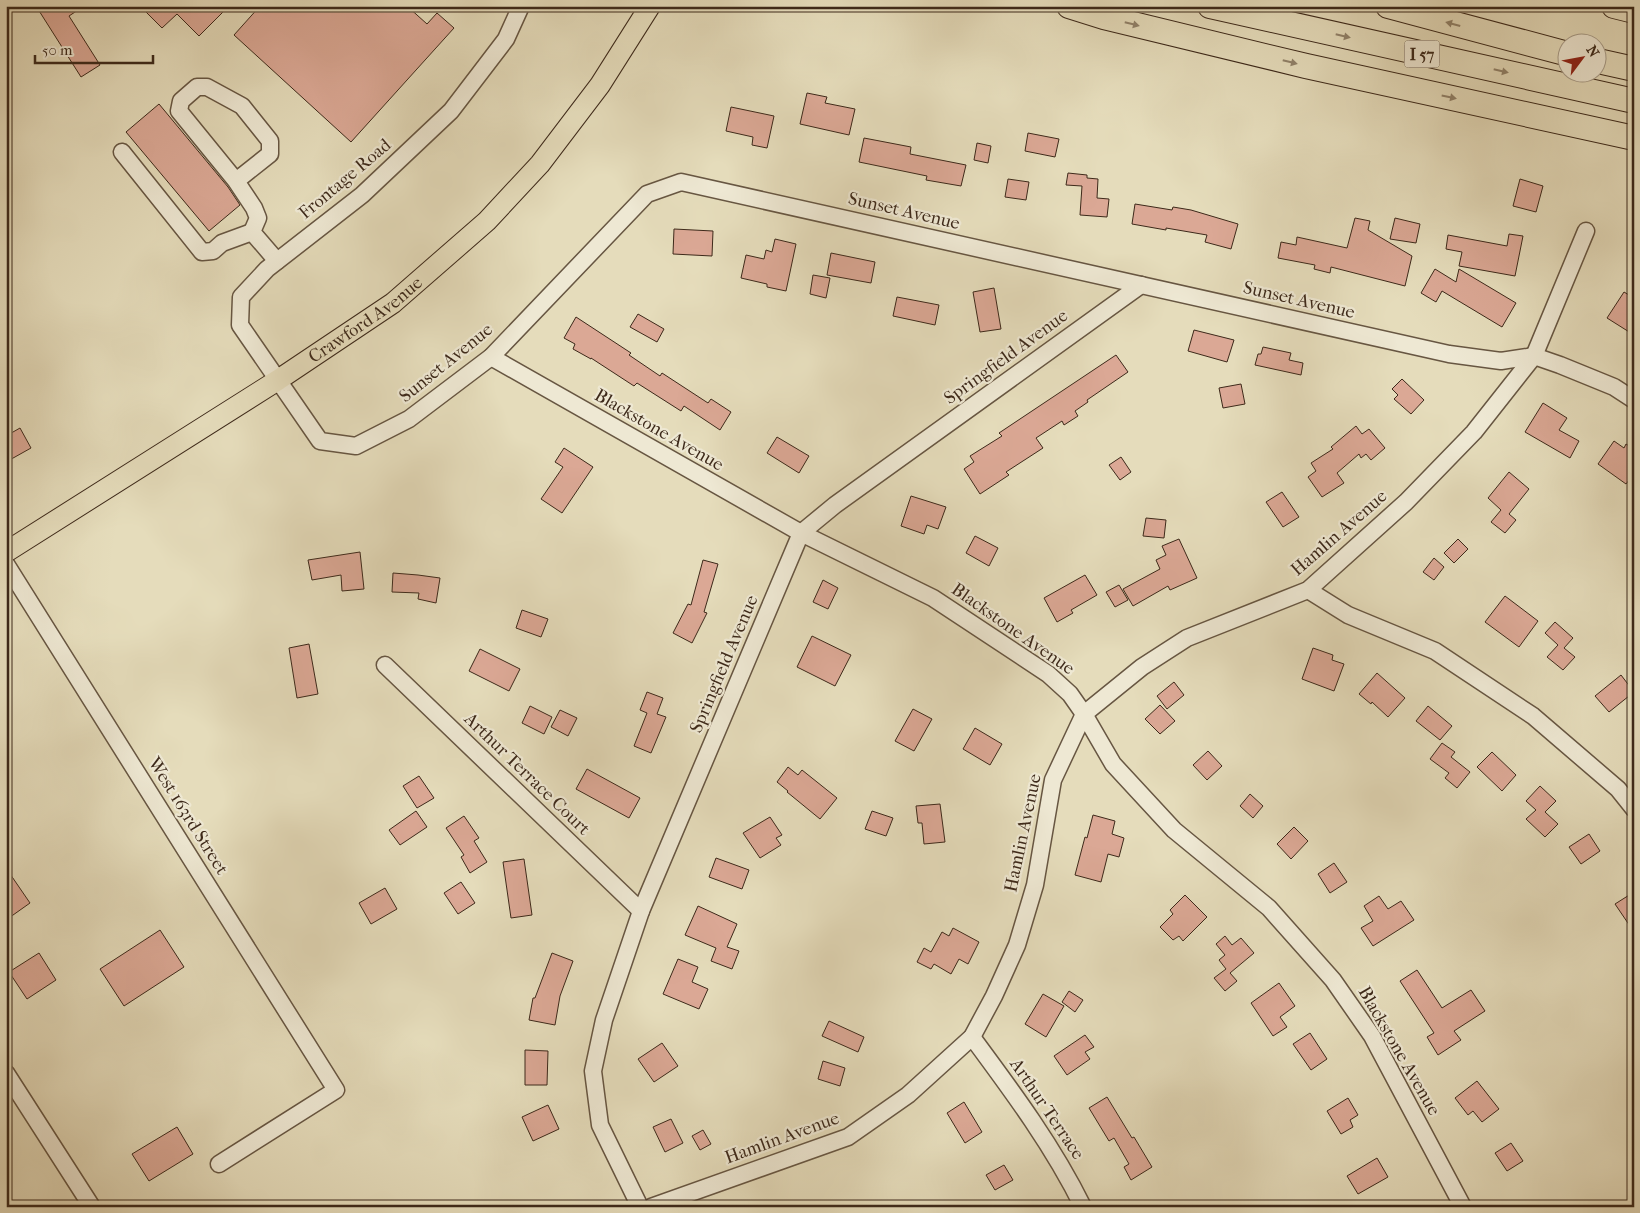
<svg xmlns="http://www.w3.org/2000/svg" width="1640" height="1213" viewBox="0 0 1640 1213" font-family="'IM FELL French Canon',serif">
	<style>
		.building { fill: #dba895; stroke: #3d291a }
		.lines { fill: none; stroke-linecap: round; stroke-linejoin: round }
		.minor-casing { stroke: #675642; stroke-width: 19 }
		.major-casing { stroke: #3d291a; stroke-width: 22 }
		.highway-casing { stroke: #3d291a; stroke-width: 26 }
		.minor { stroke: #eee8d3; stroke-width: 16 }
		.major { stroke: #e5dcbb; stroke-width: 20 }
		.highway { stroke: #e5dcbb; stroke-width: 24 }
		.oneway { fill: #91826a }
		.labels { text-anchor: middle; dominant-baseline: central; stroke-width: 4.5; stroke-linejoin: round; paint-order: stroke }
		.shield { fill: #eee8d3; stroke: #726252; stroke-width: 1 }
		.shield-label { font-size: 16px; font-weight: bold; fill: #3d291a }
		.street-label { font-size: 18px; fill: #3d291a; stroke: #eee8d3 }
	</style>
	<rect width="100%" height="100%" fill="#e5dcbb"/>
	<filter id="stains"><feTurbulence type="fractalNoise" baseFrequency=".004" numOctaves="4"/><feColorMatrix values="0 0 0 0 .2 0 0 0 0 .09 0 0 0 0 .02 0 0 0 .5 -.17"/></filter>
	<radialGradient id="worn" r=".72"><stop offset=".6" stop-color="#630" stop-opacity="0"/><stop offset="1" stop-color="#630" stop-opacity=".3"/></radialGradient>
	<g class="building">
		<polygon points="36,6 84,6 69,16 100,65 81,77"/>
		<polygon points="140,6 229,6 199,36 177,14 162,28"/>
		<polygon points="260,6 407,6 427,24 437,13 454,28 351,142 234,35"/>
		<polygon points="807,93 827,97 825,103 855,109 849,135 800,124"/>
		<polygon points="159,104 228,187 240,205 209,231 126,132"/>
		<polygon points="731,107 774,116 767,148 752,145 753,137 726,131"/>
		<polygon points="1028,133 1059,139 1055,157 1025,151"/>
		<polygon points="864,138 911,147 910,154 966,165 961,186 926,180 927,176 859,162"/>
		<polygon points="977,143 991,146 988,163 974,160"/>
		<polygon points="1068,173 1087,175 1087,178 1098,179 1097,198 1109,199 1107,217 1080,215 1082,186 1066,185"/>
		<polygon points="1008,179 1029,182 1026,200 1005,197"/>
		<polygon points="1520,179 1543,186 1536,212 1513,206"/>
		<polygon points="1135,204 1172,210 1173,207 1191,210 1238,224 1231,249 1205,242 1207,235 1166,228 1166,230 1132,224"/>
		<polygon points="1355,218 1370,221 1368,230 1412,256 1405,286 1331,267 1330,273 1314,269 1315,265 1278,258 1281,242 1296,245 1297,237 1347,248"/>
		<polygon points="1395,218 1420,224 1416,243 1390,239"/>
		<polygon points="674,229 713,231 712,256 673,254"/>
		<polygon points="1509,234 1523,236 1515,276 1459,266 1462,252 1446,249 1448,235 1507,246"/>
		<polygon points="775,239 796,244 786,291 767,287 767,284 741,278 746,255 764,259 766,250 772,252"/>
		<polygon points="831,253 875,262 871,283 827,275"/>
		<polygon points="1435,269 1456,282 1459,269 1516,303 1502,327 1442,291 1436,302 1421,293"/>
		<polygon points="813,275 830,278 826,298 810,294"/>
		<polygon points="994,288 1001,329 980,332 973,292"/>
		<polygon points="1624,292 1634,298 1634,335 1607,318"/>
		<polygon points="897,297 939,305 935,325 893,316"/>
		<polygon points="638,314 664,329 657,342 630,327"/>
		<polygon points="576,317 631,353 629,355 660,376 662,373 708,403 711,399 731,412 720,430 684,406 681,411 637,383 634,386 591,358 591,359 573,349 575,344 564,338"/>
		<polygon points="1194,330 1234,340 1227,362 1188,351"/>
		<polygon points="1263,347 1291,353 1289,360 1303,363 1301,375 1255,365 1258,354 1261,354"/>
		<polygon points="1116,355 1128,372 1087,400 1088,402 1075,411 1078,416 1064,425 1062,421 1036,438 1043,448 1006,472 1009,475 980,494 964,469 974,462 970,456 1002,436 999,433"/>
		<polygon points="1402,379 1424,400 1411,414 1394,399 1398,395 1392,389"/>
		<polygon points="1241,384 1245,404 1223,408 1219,388"/>
		<polygon points="1543,403 1567,418 1559,430 1579,441 1570,458 1525,432"/>
		<polygon points="1356,426 1362,434 1369,429 1385,448 1371,460 1366,454 1361,458 1359,454 1337,473 1344,483 1322,497 1308,477 1316,471 1311,463 1333,449 1331,447"/>
		<polygon points="20,428 31,448 6,462 6,436"/>
		<polygon points="777,437 809,456 799,473 767,453"/>
		<polygon points="1614,441 1624,448 1626,444 1634,449 1634,474 1626,484 1598,464"/>
		<polygon points="564,448 593,467 562,513 541,499 563,467 555,462"/>
		<polygon points="1121,457 1131,472 1120,480 1109,465"/>
		<polygon points="1509,472 1529,489 1509,514 1516,520 1505,533 1491,522 1501,510 1488,498"/>
		<polygon points="1282,492 1299,517 1283,527 1266,502"/>
		<polygon points="911,496 946,507 938,529 927,525 924,534 901,526"/>
		<polygon points="1146,518 1166,520 1164,538 1143,536"/>
		<polygon points="975,536 998,548 989,566 966,553"/>
		<polygon points="1179,539 1197,578 1170,590 1168,586 1133,606 1123,589 1160,569 1156,560 1166,555 1162,546"/>
		<polygon points="1458,539 1468,549 1454,563 1444,553"/>
		<polygon points="360,552 364,589 342,591 341,575 312,580 308,560"/>
		<polygon points="1434,558 1444,567 1434,580 1423,572"/>
		<polygon points="703,560 718,564 704,612 707,613 692,643 673,633 688,604 691,605"/>
		<polygon points="393,573 418,575 440,578 436,603 418,599 419,593 392,592"/>
		<polygon points="1085,575 1097,595 1071,610 1073,613 1057,622 1044,598"/>
		<polygon points="823,580 838,588 828,609 813,602"/>
		<polygon points="1119,585 1128,600 1115,607 1106,592"/>
		<polygon points="1505,596 1538,621 1519,647 1485,622"/>
		<polygon points="522,610 548,619 541,637 516,628"/>
		<polygon points="1555,622 1573,638 1564,648 1575,657 1563,670 1547,657 1558,645 1545,633"/>
		<polygon points="812,636 851,655 835,686 797,667"/>
		<polygon points="309,644 318,694 297,698 289,648"/>
		<polygon points="1313,648 1333,655 1332,660 1344,664 1334,691 1302,679"/>
		<polygon points="480,649 520,669 509,691 469,671"/>
		<polygon points="1377,673 1405,698 1388,717 1372,702 1371,704 1359,694"/>
		<polygon points="1621,675 1634,692 1609,712 1595,696"/>
		<polygon points="1174,682 1184,695 1167,709 1157,696"/>
		<polygon points="647,692 663,698 657,714 666,717 651,753 634,746 647,713 640,710"/>
		<polygon points="1160,705 1175,721 1160,734 1145,719"/>
		<polygon points="530,706 552,717 544,734 522,723"/>
		<polygon points="1428,706 1452,726 1440,740 1416,721"/>
		<polygon points="913,709 932,719 914,751 895,741"/>
		<polygon points="560,710 577,718 568,736 551,727"/>
		<polygon points="975,728 1002,744 990,765 963,749"/>
		<polygon points="1442,743 1455,752 1451,757 1470,772 1457,788 1445,778 1449,773 1430,759"/>
		<polygon points="1208,751 1222,766 1207,780 1193,765"/>
		<polygon points="1492,752 1516,775 1502,791 1477,767"/>
		<polygon points="788,767 798,775 802,770 837,798 820,819 787,792 788,791 777,782"/>
		<polygon points="587,769 640,798 629,818 576,789"/>
		<polygon points="419,776 434,798 417,808 403,786"/>
		<polygon points="1540,786 1556,801 1545,812 1558,824 1545,837 1526,819 1536,810 1526,801"/>
		<polygon points="1250,794 1263,806 1253,818 1240,806"/>
		<polygon points="940,804 945,842 924,844 922,823 918,823 916,806"/>
		<polygon points="416,811 427,827 400,845 389,830"/>
		<polygon points="872,811 893,818 886,836 865,829"/>
		<polygon points="1093,815 1115,821 1112,834 1124,838 1119,857 1108,854 1101,882 1075,875 1085,837 1087,838"/>
		<polygon points="464,816 479,838 474,841 487,862 470,873 461,857 464,855 446,828"/>
		<polygon points="770,817 782,835 776,838 781,845 760,858 743,833"/>
		<polygon points="1294,827 1308,841 1291,859 1277,844"/>
		<polygon points="1589,834 1600,851 1581,864 1569,847"/>
		<polygon points="716,858 749,870 742,889 709,877"/>
		<polygon points="524,859 532,915 511,918 503,862"/>
		<polygon points="1334,863 1347,882 1330,893 1318,874"/>
		<polygon points="6,868 30,903 6,920"/>
		<polygon points="461,882 475,903 458,914 444,893"/>
		<polygon points="385,888 397,909 371,924 359,903"/>
		<polygon points="1634,892 1634,932 1615,904"/>
		<polygon points="1185,895 1207,917 1183,941 1179,936 1173,940 1160,927 1173,914 1170,910"/>
		<polygon points="1379,896 1388,909 1401,901 1414,920 1373,946 1361,928 1373,921 1364,906"/>
		<polygon points="698,906 737,924 727,947 739,951 732,969 711,961 716,948 685,935"/>
		<polygon points="953,928 979,942 968,964 959,959 951,974 934,964 931,969 917,962 924,948 931,952 942,932 949,936"/>
		<polygon points="160,930 184,967 124,1006 100,969"/>
		<polygon points="1225,936 1232,945 1241,938 1254,953 1230,973 1237,981 1225,991 1214,978 1226,969 1219,960 1225,955 1216,944"/>
		<polygon points="39,953 56,980 27,999 9,972"/>
		<polygon points="552,953 573,961 560,996 555,1025 529,1020 533,998 535,998"/>
		<polygon points="678,959 698,967 692,982 708,989 699,1009 663,994"/>
		<polygon points="1417,970 1442,1008 1471,990 1485,1011 1454,1031 1461,1040 1438,1055 1427,1037 1434,1033 1400,981"/>
		<polygon points="1279,983 1295,1006 1280,1017 1287,1027 1273,1036 1251,1003"/>
		<polygon points="1069,991 1083,1000 1075,1012 1062,1002"/>
		<polygon points="1043,994 1064,1006 1046,1037 1025,1024"/>
		<polygon points="829,1021 864,1037 858,1052 822,1036"/>
		<polygon points="1310,1033 1327,1059 1311,1070 1293,1044"/>
		<polygon points="1085,1035 1094,1047 1085,1052 1090,1059 1067,1075 1054,1056"/>
		<polygon points="662,1043 678,1066 654,1082 638,1059"/>
		<polygon points="525,1050 548,1051 547,1085 525,1085"/>
		<polygon points="823,1061 845,1068 840,1086 818,1079"/>
		<polygon points="1477,1081 1499,1109 1482,1122 1473,1111 1468,1115 1455,1098"/>
		<polygon points="1107,1097 1132,1138 1134,1137 1152,1167 1131,1180 1124,1167 1129,1164 1114,1138 1109,1141 1089,1108"/>
		<polygon points="1348,1098 1358,1115 1350,1120 1353,1127 1341,1134 1327,1111"/>
		<polygon points="964,1102 982,1132 965,1143 947,1113"/>
		<polygon points="548,1105 559,1129 533,1141 522,1117"/>
		<polygon points="671,1119 683,1143 665,1152 653,1127"/>
		<polygon points="177,1127 193,1154 149,1181 132,1154"/>
		<polygon points="703,1130 711,1144 700,1150 692,1136"/>
		<polygon points="1511,1143 1523,1161 1507,1171 1495,1153"/>
		<polygon points="1377,1158 1388,1177 1358,1194 1347,1176"/>
		<polygon points="1004,1165 1013,1180 995,1190 986,1175"/>
	</g>
	<g class="lines">
		<defs>
			<g id="minor">
				<polyline points="521,6 506,39 451,111 362,195 267,269 241,297 240,325 320,441 356,446 409,419 491,357 647,194 681,182 1449,354 1501,361 1534,356 1560,365 1614,387 1634,400"/>
				<polyline points="122,152 202,252 213,251 222,243 252,232"/>
				<polyline points="236,181 270,154 270,141 242,106 207,87 197,87 181,101 179,111 236,181 254,208 258,218 252,232 277,261"/>
				<polyline points="491,357 801,533 933,598 1048,674 1070,694 1084,714 1113,764 1174,830 1269,908 1333,980 1372,1036 1463,1207"/>
				<polyline points="6,564 336,1090 219,1164"/>
				<polyline points="1308,590 1348,615 1435,651 1533,716 1618,789 1634,809"/>
				<polyline points="385,665 641,911"/>
				<path d="M972,1037C1012,1091 1053,1146 1083,1207"/>
				<polyline points="6,1073 92,1207"/>
				<polyline points="640,1207 600,1125 593,1071 604,1020 641,911 801,533 835,505 1141,285"/>
				<polyline points="651,1207 848,1137 908,1095 972,1037 994,996 1017,945 1035,885 1053,780 1084,714 1142,667 1187,638 1308,590 1406,502 1474,432 1534,356 1586,231"/>
			</g>
			<g id="major">
				<path id="s1" d="M6,552L278,380L393,303L487,221L540,164L600,85L650,6"/>
			</g>
			<g id="highway">
				<polyline points="1069,6 1104,17 1306,66 1634,138"/>
				<polyline points="1210,6 1634,101"/>
				<polyline points="1388,6 1568,54"/>
				<polyline points="1614,6 1634,11"/>
				<polyline points="1598,61 1634,69"/>
			</g>
		</defs>
		<use href="#minor" class="minor-casing"/>
		<use href="#major" class="major-casing"/>
		<use href="#highway" class="highway-casing"/>
		<use href="#minor" class="minor"/>
		<use href="#major" class="major"/>
		<use href="#highway" class="highway"/>
	</g>
	<defs><path id="oneway-solid" d="M-6-.8H1V-3.2L6.5 0L1 3.2V.8H-6Z" transform="scale(1.25)"/></defs>
	<g class="oneway">
		<use href="#oneway-solid" transform="translate(1132 24) rotate(14)"/>
		<use href="#oneway-solid" transform="translate(1453 24) rotate(-165)"/>
		<use href="#oneway-solid" transform="translate(1343 36) rotate(13)"/>
		<use href="#oneway-solid" transform="translate(1290 62) rotate(14)"/>
		<use href="#oneway-solid" transform="translate(1501 71) rotate(13)"/>
		<use href="#oneway-solid" transform="translate(1449 97) rotate(12)"/>
	</g>
	<g class="labels">
		<rect class="shield" x="1404.5" y="40.5" width="35" height="27" rx="4"/>
		<g class="shield-label">
			<text x="1422" y="54">I 57</text>
		</g>
		<g class="street-label">
			<text transform="translate(345 179) rotate(-40)">Frontage Road</text>
			<text transform="translate(904 211) rotate(13)">Sunset Avenue</text>
			<text transform="translate(1299 300) rotate(13)">Sunset Avenue</text>
			<text stroke="none"><textPath href="#s1" startOffset="428">Crawford Avenue</textPath></text>
			<text transform="translate(1006 357) rotate(-36)">Springfield Avenue</text>
			<text transform="translate(446 363) rotate(-39)">Sunset Avenue</text>
			<text transform="translate(659 430) rotate(30)">Blackstone Avenue</text>
			<text transform="translate(1339 533) rotate(-41)">Hamlin Avenue</text>
			<text transform="translate(1013 629) rotate(35)">Blackstone Avenue</text>
			<text transform="translate(724 664) rotate(-67)">Springfield Avenue</text>
			<text transform="translate(527 774) rotate(44)">Arthur Terrace Court</text>
			<text transform="translate(188 816) rotate(58)">West 163rd Street</text>
			<text transform="translate(1023 833) rotate(-78)">Hamlin Avenue</text>
			<text transform="translate(1399 1051) rotate(60)">Blackstone Avenue</text>
			<text transform="translate(1047 1109) rotate(56)">Arthur Terrace</text>
			<text transform="translate(782 1138) rotate(-20)">Hamlin Avenue</text>
		</g>
	</g>
	<rect width="1640" height="1213" fill="none" stroke="#e5dcbb" stroke-width="25"/>
	<rect x="8" y="8" width="1625" height="1198" fill="none" stroke="#3d291a" stroke-width="2.5"/>
	<rect x="12" y="12" width="1615" height="1188" fill="none" stroke="#3d291a"/>
	<g transform="translate(1582 58) rotate(58)"><circle r="24" fill="#eee8d3" stroke="#a79c89"/>
	<path d="M0-4L9 19L0 12L-9 19Z" fill="#8f2418"/>
	<text y="-8" font-size="14" font-weight="bold" text-anchor="middle" fill="#3d291a">N</text>
	</g>
	<path d="M35 55v8h118v-8" fill="none" stroke="#3d291a" stroke-width="2.5"/>
	<text x="42" y="55" font-size="15" fill="#3d291a" stroke="#eee8d3" stroke-width="4" paint-order="stroke">50 m</text>
	<rect width="100%" height="100%" filter="url(#stains)"/>
	<rect width="100%" height="100%" fill="url(#worn)"/>
</svg>
